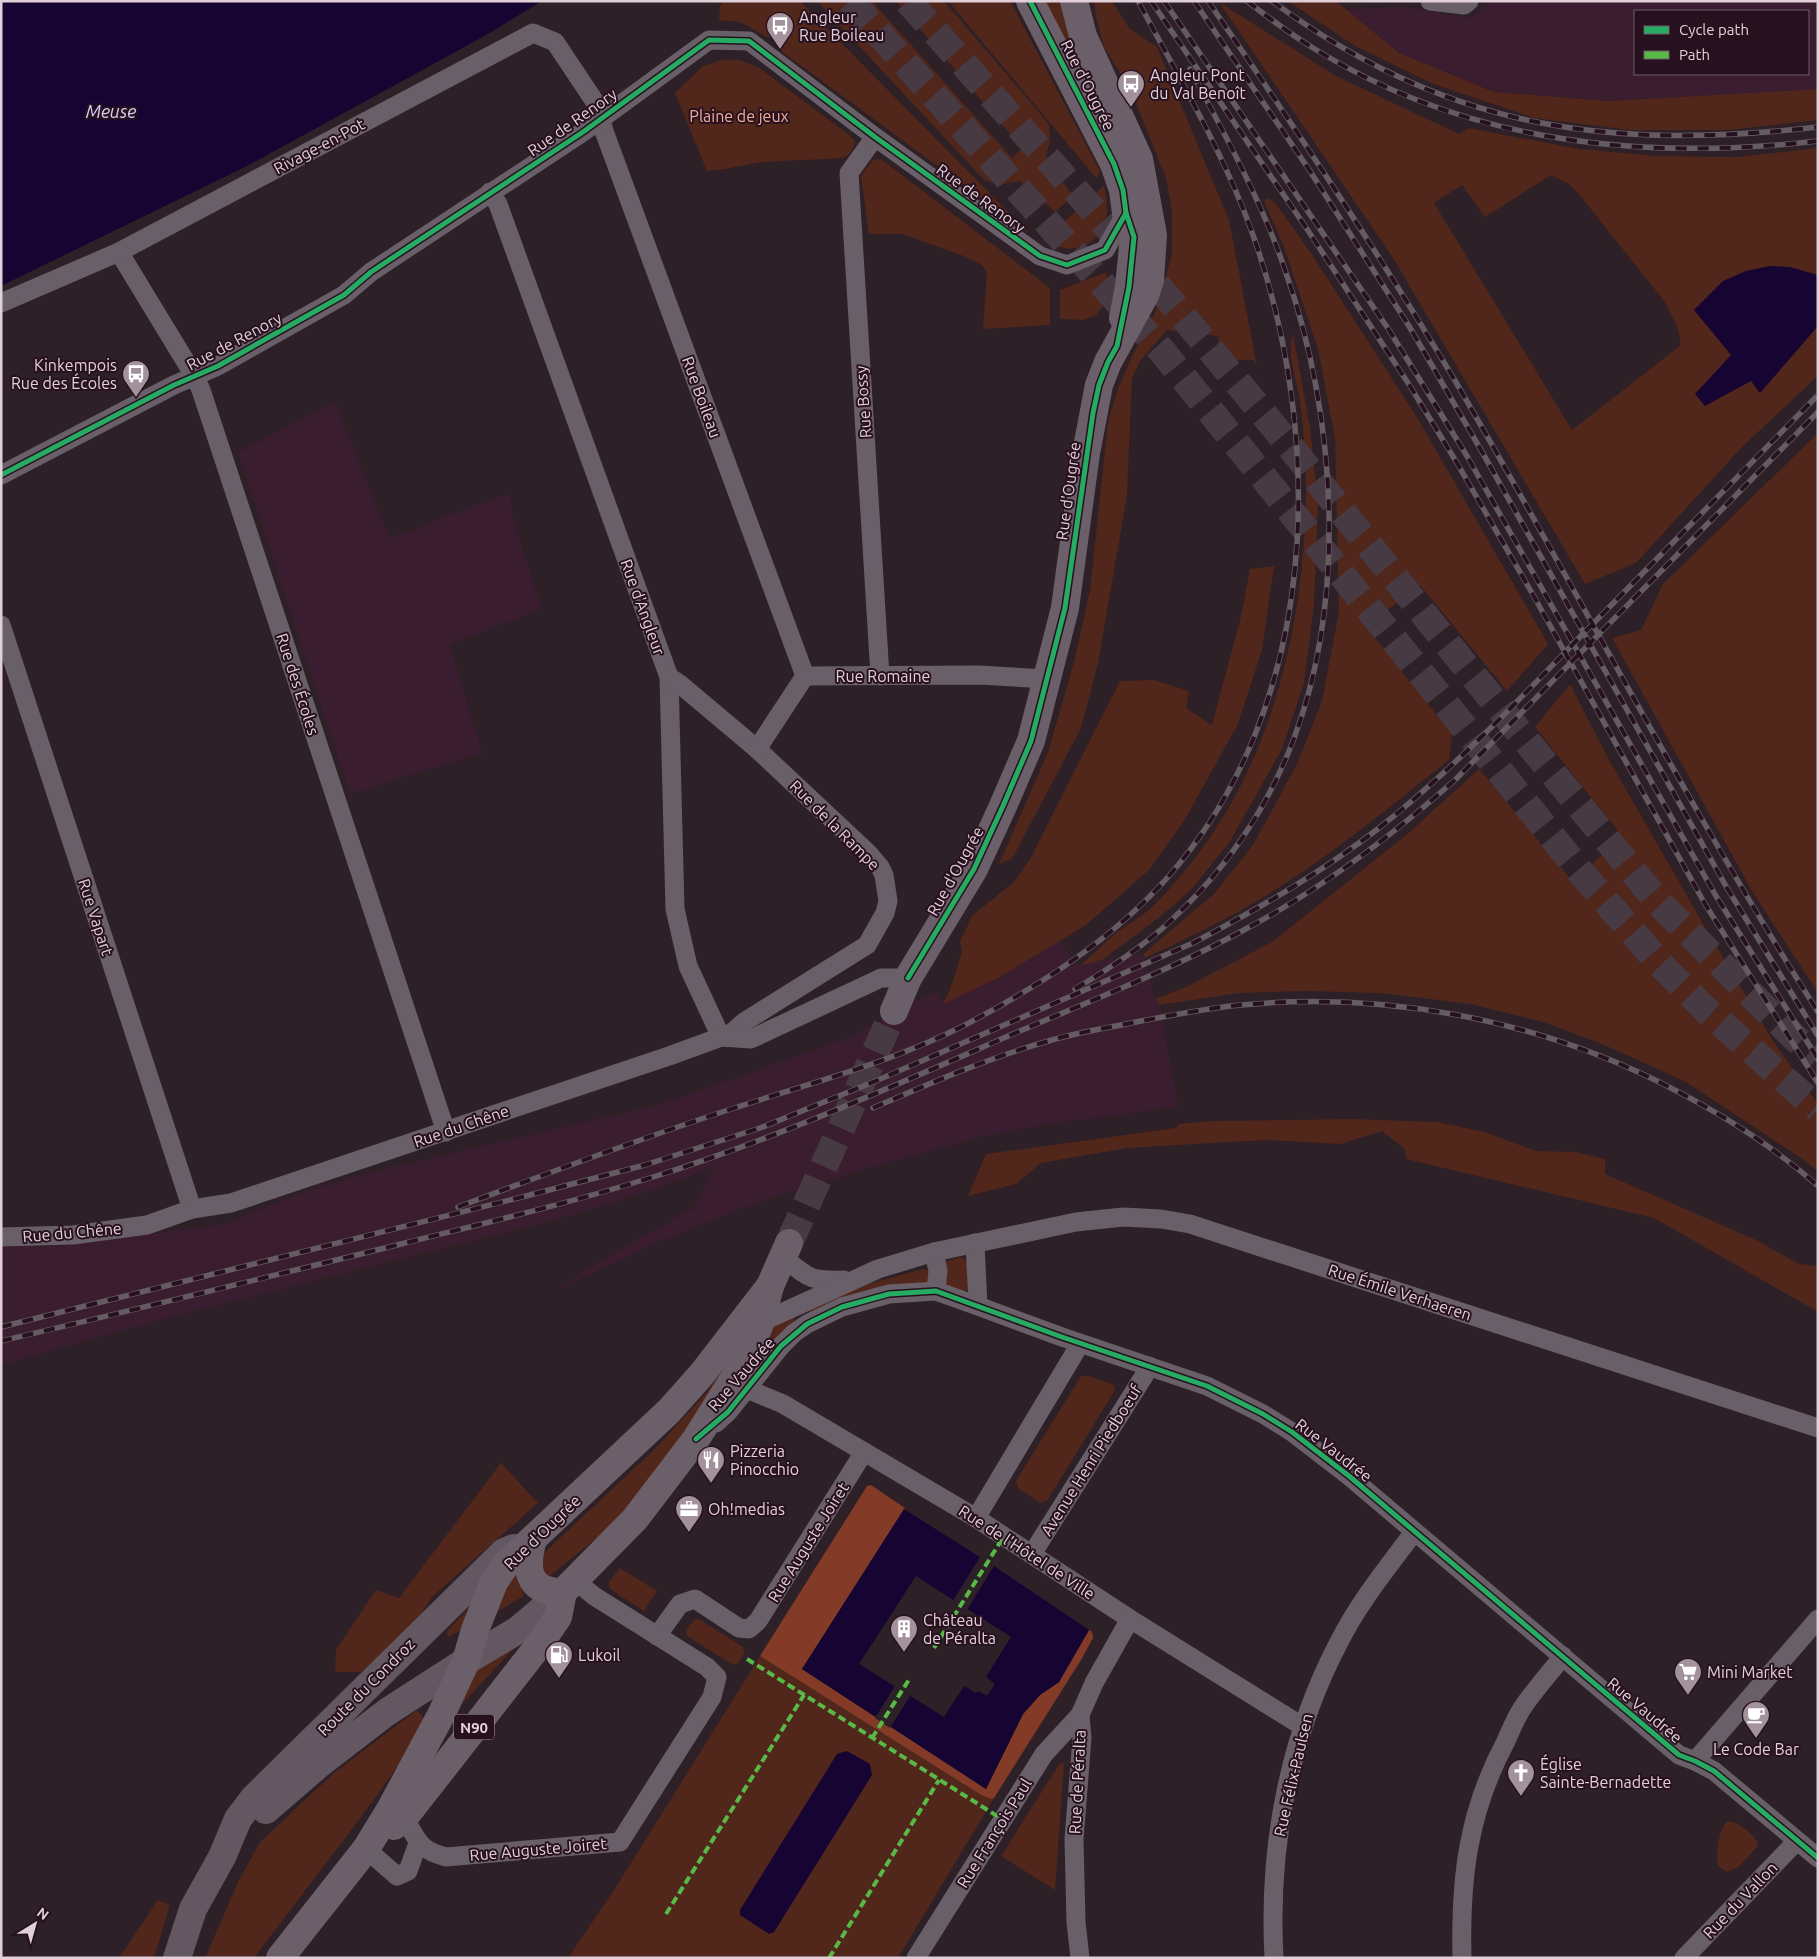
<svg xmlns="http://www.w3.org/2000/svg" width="1819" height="1959" viewBox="0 0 1819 1959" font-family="Ubuntu,sans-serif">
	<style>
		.built { fill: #3a1d2e; fill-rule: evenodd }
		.green { fill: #51261b; fill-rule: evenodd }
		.forest { fill: #833b27 }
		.water { fill: #160432; fill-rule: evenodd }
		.pier { fill: #2d2027 }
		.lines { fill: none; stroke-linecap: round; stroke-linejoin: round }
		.primary-tunnel { stroke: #483a42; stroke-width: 28; stroke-dasharray: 28 14; stroke-linecap: butt }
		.motorway-tunnel { stroke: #483a42; stroke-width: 28; stroke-dasharray: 28 14; stroke-linecap: butt }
		.minor { stroke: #685f68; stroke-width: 19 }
		.secondary { stroke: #635762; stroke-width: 28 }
		.primary { stroke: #6b5f6a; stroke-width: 28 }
		.rail-casing { stroke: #655c63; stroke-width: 5.5 }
		.rail { stroke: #28111f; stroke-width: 4; stroke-dasharray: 11; stroke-linecap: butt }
		.quiet { stroke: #58b947; stroke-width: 4; stroke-dasharray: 8 4; stroke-linecap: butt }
		.cycleway-casing { stroke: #28111f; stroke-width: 8 }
		.cycleway { stroke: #26ab63; stroke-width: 5 }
		.labels { text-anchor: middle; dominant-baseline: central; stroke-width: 4; stroke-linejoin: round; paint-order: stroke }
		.shield { fill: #28111f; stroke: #aa97a1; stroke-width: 1 }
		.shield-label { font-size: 15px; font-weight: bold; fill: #e2d0d9 }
		.poi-label { font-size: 16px; fill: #e2d0d9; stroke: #28111f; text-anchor: start }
		.street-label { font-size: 16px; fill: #e2d0d9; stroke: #28111f }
		.park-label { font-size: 16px; fill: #f3ad99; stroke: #28111f }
		.water-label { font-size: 18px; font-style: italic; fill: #d6cef8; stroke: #28111f }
	</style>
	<rect width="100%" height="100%" fill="#2d2027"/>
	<g class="built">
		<path d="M1491,1H1818V89L1609,101L1494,92L1399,53L1344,9L1405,7L1470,18ZM1635,11H1808V74H1635Z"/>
		<polygon points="335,401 389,537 408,532 470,507 509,494 516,529 542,609 450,644 482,753 350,794 238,453"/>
		<polygon points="1059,941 1079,966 1102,960 1143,954 1155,999 1160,1005 1178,1107 1056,1123 985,1136 862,1170 763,1201 679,1233 549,1293 651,1231 693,1209 715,1167 646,1192 556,1220 178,1315 1,1365 1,1246 59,1246 224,1224 293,1196 358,1175 658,1105 851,1037 936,991 942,1005 998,978"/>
	</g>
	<g class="green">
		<polygon points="725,1 800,1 1031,235 780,50 783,42 773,34 769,38 740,22 719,20 720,6"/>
		<polygon points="817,1 872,1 1012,158 1022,148 896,1 944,1 1049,124 1050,139 1046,158 1073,196 1055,212 1020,181 1003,184 985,181"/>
		<polygon points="948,1 1010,1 1100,171 1097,179"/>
		<polygon points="1044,1 1063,1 1070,48 1069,48"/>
		<polygon points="1094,1 1112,1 1129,28 1157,47 1229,220 1257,367 1254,360 1219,360 1218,336 1167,330 1140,361 1132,378 1127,495 1098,664 1081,728 1012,859 999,864 1048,752 1074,662 1090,590 1108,422 1118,388 1134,352 1154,315 1166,278 1172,252 1172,212 1166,178 1131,91 1104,47 1096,17"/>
		<polygon points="1288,1 1336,1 1399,53 1494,92 1609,101 1818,89 1818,120 1729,130 1630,130 1534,118 1431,83 1355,46"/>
		<path d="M1219,2L1336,76L1459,134L1469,128L1579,149L1657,156L1737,157L1818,148V376L1742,447L1636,563L1585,584L1393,258ZM1551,175L1569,184L1578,193L1665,302L1678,329L1681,345L1572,430L1434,203L1462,185L1485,217Z"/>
		<path d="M721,60H740L758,67L848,134L855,141C853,149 851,155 843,158C817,160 791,160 765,162C745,164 727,170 707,171L675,93L702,67Z"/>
		<polygon points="879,159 885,162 1050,288 1050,325 983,329 987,271 979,263 961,255 902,234 869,234 861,176 873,160"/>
		<path d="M1104,186C1109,208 1110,232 1087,244C1080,247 1073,250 1065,248C1057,247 1050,244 1042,241Z"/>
		<path d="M1269,198L1276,204L1311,253L1418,419L1548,644L1507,691L1420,585L1366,627L1452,734L1449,760C1391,806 1333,854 1270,893C1230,918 1188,938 1145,958L1143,954L1214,894L1253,845L1297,764L1322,701L1339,611L1335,438L1318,349L1284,247L1264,201Z"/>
		<polygon points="1105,273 1109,278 1108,299 1096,315 1084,320 1060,319 1060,290"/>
		<path d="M1293,334L1310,427L1318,504L1314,604L1304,683L1282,749L1229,843L1190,891L1161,916L1102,960L1079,966C1093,955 1105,942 1119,931C1131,922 1145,915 1155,904C1268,791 1306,634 1306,480C1306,454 1303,427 1300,401C1297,380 1286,354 1293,334Z"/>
		<polygon points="1818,433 1818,993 1752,891 1612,638 1641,630 1663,584"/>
		<polygon points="1274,566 1262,650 1238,724 1184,821 1149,870 1086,925 998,978 942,1005 950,990 962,952 960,941 973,915 1014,882 1030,859 1120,681 1154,680 1189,691 1186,708 1212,725 1241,616 1250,569"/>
		<polygon points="1570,684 1608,758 1702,922 1773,1041 1818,1104 1818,1172 1804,1160 1686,1082 1602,1044 1543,1022 1470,1004 1381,993 1307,991 1239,993 1160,1005 1155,999 1186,987 1272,942 1405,836 1479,769 1572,881 1623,837 1535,727"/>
		<polygon points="1352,1119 1437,1122 1484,1132 1536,1151 1576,1152 1605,1159 1605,1174 1756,1240 1799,1264 1818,1266 1818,1312 1654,1218 1406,1159 1405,1149 1382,1131 1341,1144 1266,1140 1127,1148 1041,1163 1016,1184 968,1196 986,1154 1176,1128 1179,1124 1211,1121"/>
		<polygon points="961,1257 967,1261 967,1289 965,1292 946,1288 945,1262"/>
		<polygon points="923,1269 931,1271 930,1283 811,1315 806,1307 839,1292"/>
		<polygon points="792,1314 797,1322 753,1370 766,1331"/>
		<polygon points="732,1357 729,1371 637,1497 599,1536 546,1579 540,1559 544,1553 657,1447 705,1394"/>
		<polygon points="1081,1376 1089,1376 1114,1385 1115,1390 1047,1501 1040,1503 1018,1488 1016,1481"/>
		<polygon points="501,1463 538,1503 432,1597 422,1613 374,1661 361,1672 335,1672 336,1650 376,1590 399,1598"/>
		<polygon points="620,1568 657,1591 644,1611 610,1589 609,1582"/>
		<polygon points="517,1572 524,1596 495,1613 489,1610"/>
		<polygon points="477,1588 469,1626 448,1637 446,1632 473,1604"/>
		<polygon points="699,1619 743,1647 745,1652 737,1664 733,1665 687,1636 686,1631 694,1620"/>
		<polygon points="524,1637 452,1715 471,1665"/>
		<polygon points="760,1656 981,1795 990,1799 994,1798 898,1958 568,1958 616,1887"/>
		<path d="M417,1710L427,1722C374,1805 312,1880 254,1958H205L238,1882L260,1842L334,1773Z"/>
		<polygon points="1060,1763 1064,1764 1055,1890 1001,1856"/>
		<path d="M1731,1821C1740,1824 1757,1836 1758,1846L1738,1867L1727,1872L1718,1866C1716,1855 1718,1829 1727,1822Z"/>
		<polygon points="158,1900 170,1905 154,1958 119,1958"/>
	</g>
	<polygon class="forest" points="871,1485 905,1508 802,1669 986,1789 1023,1714 1040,1695 1059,1682 1089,1630 1092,1632 1093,1638 1081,1660 994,1798 991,1799 981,1795 760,1656 867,1486"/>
	<g class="water">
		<polygon points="1,1 542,1 488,34 247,166 1,286"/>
		<polygon points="1770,266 1790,267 1818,275 1818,326 1760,393 1751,381 1705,406 1695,394 1731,355 1694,310 1723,281 1746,271"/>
		<path d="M904,1509L994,1566L1089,1630L1059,1682L1040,1695L1023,1714L986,1789L802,1669ZM916,1576L1011,1637L986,1677L995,1684L987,1696L978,1691L976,1693L964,1686L944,1717L859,1664Z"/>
		<polygon points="847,1751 870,1764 872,1775 774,1932 769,1934 740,1915 740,1910 837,1754"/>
	</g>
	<g class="pier">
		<polygon points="980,1557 994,1566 967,1610 953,1601"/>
		<polygon points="895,1686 910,1696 890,1728 875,1718"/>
	</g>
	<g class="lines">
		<polyline class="primary-tunnel" points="789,1243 894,1011"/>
		<g class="motorway-tunnel">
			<polyline points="850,1 1162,351 1578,869 1659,963 1706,1010 1818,1109"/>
			<polyline points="908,1 1092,209 1177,309 1289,445 1471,673 1659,903 1795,1038 1818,1057"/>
		</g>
		<g class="minor">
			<polyline points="1430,1 1464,5 1469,1"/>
			<polyline points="875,137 849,173 880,676"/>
			<polyline points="490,192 498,204 669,677 675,909 688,966 721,1037"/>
			<polyline points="119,252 195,377 201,390 446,1132"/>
			<polyline points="1,303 119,252 533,33 555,42 597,105 604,131 805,676"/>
			<polyline points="1,475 174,385 218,366 344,295 371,272 583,132 709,40 749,41 875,137 1040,256 1067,265 1105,250 1126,213"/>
			<polyline points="1,625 192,1209"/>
			<polyline points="669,677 681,685 757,749 868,853 880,867 884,875 888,901 885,913 867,945 744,1022 727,1037"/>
			<polyline points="757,749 805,676 979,675 1047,679"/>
			<polyline points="1,1237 73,1235 147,1225 192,1209 231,1203 669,1056 721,1037 751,1039 881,978 908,978"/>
			<polyline points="975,1243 978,1306"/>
			<polyline points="934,1252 938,1271 936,1291"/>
			<path d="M784,1258C810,1279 810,1281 844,1280"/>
			<polyline points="755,1325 878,1269 934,1252 1076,1222 1123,1217 1161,1219 1190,1224 1818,1428"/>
			<polyline points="747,1389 783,1404 976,1518 1130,1619 1302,1726"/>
			<polyline points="716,1423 728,1412 781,1346 794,1333 807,1324 842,1307 889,1294 936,1291 978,1306 1062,1337 1207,1386 1263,1414 1292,1432 1349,1476 1679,1755 1695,1761 1714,1771 1818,1858"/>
			<polyline points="976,1518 1080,1344"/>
			<polyline points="1032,1554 1144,1376 1149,1366"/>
			<polyline points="657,1636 680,1604 695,1599 739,1628 749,1629 758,1621 864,1452"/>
			<polyline points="1695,1761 1818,1619"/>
			<path d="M404,1818C419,1841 417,1849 446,1857L620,1842L712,1697L717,1677L707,1667L594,1596L576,1581"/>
			<polyline points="366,1849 397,1876 408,1871 418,1843"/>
			<polyline points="916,1958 1044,1754 1080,1715"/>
			<polyline points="1080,1958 1076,1922 1074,1839 1082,1738 1080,1715 1094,1683 1130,1619"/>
			<path d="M1274,1958C1268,1849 1288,1739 1339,1642C1359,1602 1388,1567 1414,1532"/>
			<path d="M1462,1958C1460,1878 1468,1812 1506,1741C1511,1730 1516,1717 1523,1707C1535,1689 1550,1673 1563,1656"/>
			<polyline points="1684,1958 1796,1842"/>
		</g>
		<g class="secondary">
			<polyline points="266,1810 318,1765 387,1712 466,1661 518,1630 563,1592"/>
			<polyline points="177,1958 193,1909 222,1857 238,1819 254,1798 504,1552 514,1548"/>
		</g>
		<g class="primary">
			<polyline points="1030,1 1114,164 1123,190 1126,213 1134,237 1129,287 1123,318"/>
			<polyline points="894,1011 908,978 974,869 1003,806 1031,741 1065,608 1086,453 1099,385 1108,362 1145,295 1150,280 1153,235 1139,159 1083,36 1074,1"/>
			<path d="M533,1539C525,1567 526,1593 563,1592"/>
			<polyline points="394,1826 404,1818 536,1649 558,1617 563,1592 635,1519 696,1439 738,1372 748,1353 761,1321 770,1286 789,1243"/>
			<polyline points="280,1958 366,1849 391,1808 441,1715 466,1661 475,1630 494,1582 507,1563 669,1411 702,1374 770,1286"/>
		</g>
		<defs>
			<g id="rail">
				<polyline points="1151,1 1307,229 1410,386 1457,463 1532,593 1705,904 1818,1083"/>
				<polyline points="1164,1 1389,330 1467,456 1716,896 1818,1059"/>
				<polyline points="1194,1 1308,168 1409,326 1481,450 1727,888 1818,1036"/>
				<path d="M1208,1C1293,125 1377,250 1454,379C1577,589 1687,806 1818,1012"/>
				<path d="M1247,1C1270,19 1293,36 1318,51C1470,144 1644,161 1818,141"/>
				<path d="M1272,1C1445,129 1609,151 1818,127"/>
				<path d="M1075,989C1107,970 1138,950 1165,926C1287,816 1332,674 1329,513C1327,429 1312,346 1284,267C1260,198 1224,133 1190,69"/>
				<path d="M873,1108C931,1083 990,1057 1052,1040C1079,1032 1108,1028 1136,1022C1167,1016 1199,1010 1230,1006C1380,990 1533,1018 1667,1086C1720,1113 1773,1146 1818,1186"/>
				<path d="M458,1207C548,1173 637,1140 728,1110C807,1084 891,1063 965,1025C1039,986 1112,940 1168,877C1320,704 1326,443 1253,235C1224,153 1179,78 1138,1"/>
				<path d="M1,1327L526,1196L645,1165L760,1128L878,1080L1193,943C1258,909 1321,873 1379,828C1450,772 1513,706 1576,641C1657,559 1737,477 1818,395"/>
				<path d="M1,1341C135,1310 268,1277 401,1244C485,1223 570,1203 653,1177C779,1138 900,1083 1020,1031C1095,999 1172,969 1244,930C1321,889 1391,837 1456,779L1818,412"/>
			</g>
		</defs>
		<use href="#rail" class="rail-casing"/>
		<use href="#rail" class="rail"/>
		<g class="quiet">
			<polyline points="934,1648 1004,1536"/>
			<polyline points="747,1659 1002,1819"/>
			<polyline points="872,1738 910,1678"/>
			<polyline points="666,1914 804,1695"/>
			<polyline points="829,1958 939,1780"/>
		</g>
		<defs>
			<g id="cycleway">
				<polyline points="1,475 174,385 218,366 344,295 371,272 583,132 709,40 749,41 875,137 1040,256 1067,265 1105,250 1126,213"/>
				<polyline points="908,978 974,869 1003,806 1031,741 1065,608 1093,413 1099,385 1108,362 1117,346 1129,287 1134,237 1126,213 1123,190 1114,164 1030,1"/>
				<polyline points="696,1439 728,1412 781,1346 807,1324 842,1307 889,1294 936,1291 1062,1337 1207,1386 1263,1414 1292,1432 1349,1476 1679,1755 1695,1761 1714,1771 1818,1858"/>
			</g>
		</defs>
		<use href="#cycleway" class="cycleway-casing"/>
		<use href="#cycleway" class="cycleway"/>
	</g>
	<defs>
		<symbol id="bus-pin" viewBox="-11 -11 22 30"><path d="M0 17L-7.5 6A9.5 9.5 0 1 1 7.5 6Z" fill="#a3929b" stroke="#28111f"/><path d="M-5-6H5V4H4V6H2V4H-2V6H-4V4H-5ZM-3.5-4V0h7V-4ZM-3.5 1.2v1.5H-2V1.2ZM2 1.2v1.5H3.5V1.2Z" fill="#fff"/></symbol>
		<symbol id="restaurant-pin" viewBox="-11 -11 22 30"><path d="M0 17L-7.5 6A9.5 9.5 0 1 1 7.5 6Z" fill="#a3929b" stroke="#28111f"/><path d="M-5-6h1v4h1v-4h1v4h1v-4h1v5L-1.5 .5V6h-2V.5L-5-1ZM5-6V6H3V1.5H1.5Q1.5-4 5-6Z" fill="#fff"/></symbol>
		<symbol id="office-pin" viewBox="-11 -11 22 30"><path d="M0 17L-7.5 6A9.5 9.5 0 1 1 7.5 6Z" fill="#a3929b" stroke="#28111f"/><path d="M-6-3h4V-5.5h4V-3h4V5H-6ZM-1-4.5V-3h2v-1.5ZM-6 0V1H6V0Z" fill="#fff"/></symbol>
		<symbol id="building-pin" viewBox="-11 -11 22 30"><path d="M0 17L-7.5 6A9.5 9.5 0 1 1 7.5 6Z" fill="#a3929b" stroke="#28111f"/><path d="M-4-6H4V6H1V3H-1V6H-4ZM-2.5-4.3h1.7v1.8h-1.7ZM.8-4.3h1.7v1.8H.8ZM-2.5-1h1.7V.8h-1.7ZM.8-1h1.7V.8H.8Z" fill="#fff"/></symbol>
		<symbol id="fuel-pin" viewBox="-11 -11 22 30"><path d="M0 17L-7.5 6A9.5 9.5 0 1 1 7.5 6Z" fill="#a3929b" stroke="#28111f"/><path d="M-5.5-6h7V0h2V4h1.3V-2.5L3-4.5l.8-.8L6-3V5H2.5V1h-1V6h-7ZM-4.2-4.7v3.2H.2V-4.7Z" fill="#fff"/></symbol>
		<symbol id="supermarket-pin" viewBox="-11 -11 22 30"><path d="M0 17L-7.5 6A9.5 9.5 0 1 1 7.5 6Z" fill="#a3929b" stroke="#28111f"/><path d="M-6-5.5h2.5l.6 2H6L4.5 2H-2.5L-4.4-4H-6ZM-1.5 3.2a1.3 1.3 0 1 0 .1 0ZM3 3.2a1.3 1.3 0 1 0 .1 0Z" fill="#fff"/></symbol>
		<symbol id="cafe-pin" viewBox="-11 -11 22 30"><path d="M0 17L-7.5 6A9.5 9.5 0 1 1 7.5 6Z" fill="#a3929b" stroke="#28111f"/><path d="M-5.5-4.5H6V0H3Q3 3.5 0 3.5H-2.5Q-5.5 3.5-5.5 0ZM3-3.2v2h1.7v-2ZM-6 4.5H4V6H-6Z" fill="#fff"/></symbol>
		<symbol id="church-pin" viewBox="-11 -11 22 30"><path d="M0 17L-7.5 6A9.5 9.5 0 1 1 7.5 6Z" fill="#a3929b" stroke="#28111f"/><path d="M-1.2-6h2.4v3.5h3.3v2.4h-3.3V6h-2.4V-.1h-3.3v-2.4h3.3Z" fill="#fff"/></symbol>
	</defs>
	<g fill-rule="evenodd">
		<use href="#bus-pin" x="764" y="10" width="32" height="43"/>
		<use href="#bus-pin" x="1115" y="68" width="32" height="43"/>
		<use href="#bus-pin" x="120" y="358" width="32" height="43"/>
		<use href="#restaurant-pin" x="695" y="1444" width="32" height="43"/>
		<use href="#office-pin" x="673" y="1493" width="32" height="43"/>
		<use href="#building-pin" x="888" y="1613" width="32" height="43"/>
		<use href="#fuel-pin" x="543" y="1639" width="32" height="43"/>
		<use href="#supermarket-pin" x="1672" y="1656" width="32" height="43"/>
		<use href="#cafe-pin" x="1740" y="1699" width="32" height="43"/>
		<use href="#church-pin" x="1505" y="1757" width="32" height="43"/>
	</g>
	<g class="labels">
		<rect class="shield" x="454" y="1714.5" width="40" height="25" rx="4"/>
		<g class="shield-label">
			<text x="474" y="1727">N90</text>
		</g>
		<g class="poi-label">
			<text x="799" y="17">Angleur<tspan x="799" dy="18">Rue Boileau</tspan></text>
			<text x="1150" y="75">Angleur Pont<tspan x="1150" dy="18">du Val Benoît</tspan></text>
			<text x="117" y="365" text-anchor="end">Kinkempois<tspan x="117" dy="18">Rue des Écoles</tspan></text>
			<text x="730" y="1451">Pizzeria<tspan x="730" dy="18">Pinocchio</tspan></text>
			<text x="708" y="1509">Oh!medias</text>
			<text x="923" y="1620">Château<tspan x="923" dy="18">de Péralta</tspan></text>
			<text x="578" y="1655">Lukoil</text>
			<text x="1707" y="1672">Mini Market</text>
			<text x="1756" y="1749" text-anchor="middle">Le Code Bar</text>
			<text x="1540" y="1764">Église<tspan x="1540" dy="18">Sainte-Bernadette</tspan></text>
		</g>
		<g class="street-label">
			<text transform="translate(1088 85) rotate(63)">Rue d'Ougrée</text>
			<text transform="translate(572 122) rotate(-35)">Rue de Renory</text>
			<text transform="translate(319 146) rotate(-28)">Rivage-en-Pot</text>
			<text transform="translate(981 198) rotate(36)">Rue de Renory</text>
			<text transform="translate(234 341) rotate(-28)">Rue de Renory</text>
			<text transform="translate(702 397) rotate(70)">Rue Boileau</text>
			<text transform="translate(863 402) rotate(-94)">Rue Bossy</text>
			<text transform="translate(1068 491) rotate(-82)">Rue d'Ougrée</text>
			<text transform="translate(643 607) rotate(70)">Rue d'Angleur</text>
			<text x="883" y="676">Rue Romaine</text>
			<text transform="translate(298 684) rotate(72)">Rue des Écoles</text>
			<text transform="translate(835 825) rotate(45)">Rue de la Rampe</text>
			<text transform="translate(955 871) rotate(-61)">Rue d'Ougrée</text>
			<text transform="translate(96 917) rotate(72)">Rue Vapart</text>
			<text transform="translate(461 1126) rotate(-19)">Rue du Chêne</text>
			<text transform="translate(72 1232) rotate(-5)">Rue du Chêne</text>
			<text transform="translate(1400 1292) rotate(18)">Rue Émile Verhaeren</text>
			<text transform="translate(741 1374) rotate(-49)">Rue Vaudrée</text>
			<text transform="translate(1334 1450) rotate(38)">Rue Vaudrée</text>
			<text transform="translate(1091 1460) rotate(-58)">Avenue Henri Piedboeuf</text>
			<text transform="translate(542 1532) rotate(-44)">Rue d'Ougrée</text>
			<text transform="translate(808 1542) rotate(-58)">Rue Auguste Joiret</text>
			<text transform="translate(1027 1552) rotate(33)">Rue de l'Hôtel de Ville</text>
			<text transform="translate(366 1687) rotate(-45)">Route du Condroz</text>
			<text transform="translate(1645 1710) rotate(40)">Rue Vaudrée</text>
			<text transform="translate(1293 1775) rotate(-77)">Rue Félix-Paulsen</text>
			<text transform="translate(1077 1782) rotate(-87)">Rue de Péralta</text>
			<text transform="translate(994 1833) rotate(-58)">Rue François Paul</text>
			<text transform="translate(538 1849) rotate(-5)">Rue Auguste Joiret</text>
			<text transform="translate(1740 1900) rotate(-46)">Rue du Vallon</text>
		</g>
		<g class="park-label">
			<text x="739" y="116">Plaine de jeux</text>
		</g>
		<g class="water-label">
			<text x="111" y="111">Meuse</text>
		</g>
	</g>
	<rect width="1819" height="1959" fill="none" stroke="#e2d0d9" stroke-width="5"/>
	<rect x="1634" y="10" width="175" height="65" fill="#28111f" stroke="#725d69"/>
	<rect x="1644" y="26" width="25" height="8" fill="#26ab63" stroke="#725d69"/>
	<text x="1679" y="35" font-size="15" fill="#e2d0d9">Cycle path</text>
	<rect x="1644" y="51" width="25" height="8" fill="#58b947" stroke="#725d69"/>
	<text x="1679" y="60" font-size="15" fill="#e2d0d9">Path</text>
	<g transform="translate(35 1924) rotate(37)" stroke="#28111f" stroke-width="4" paint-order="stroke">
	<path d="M0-4L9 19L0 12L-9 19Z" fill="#e2d0d9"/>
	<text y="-8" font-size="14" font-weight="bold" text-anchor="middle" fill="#e2d0d9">N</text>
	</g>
</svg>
